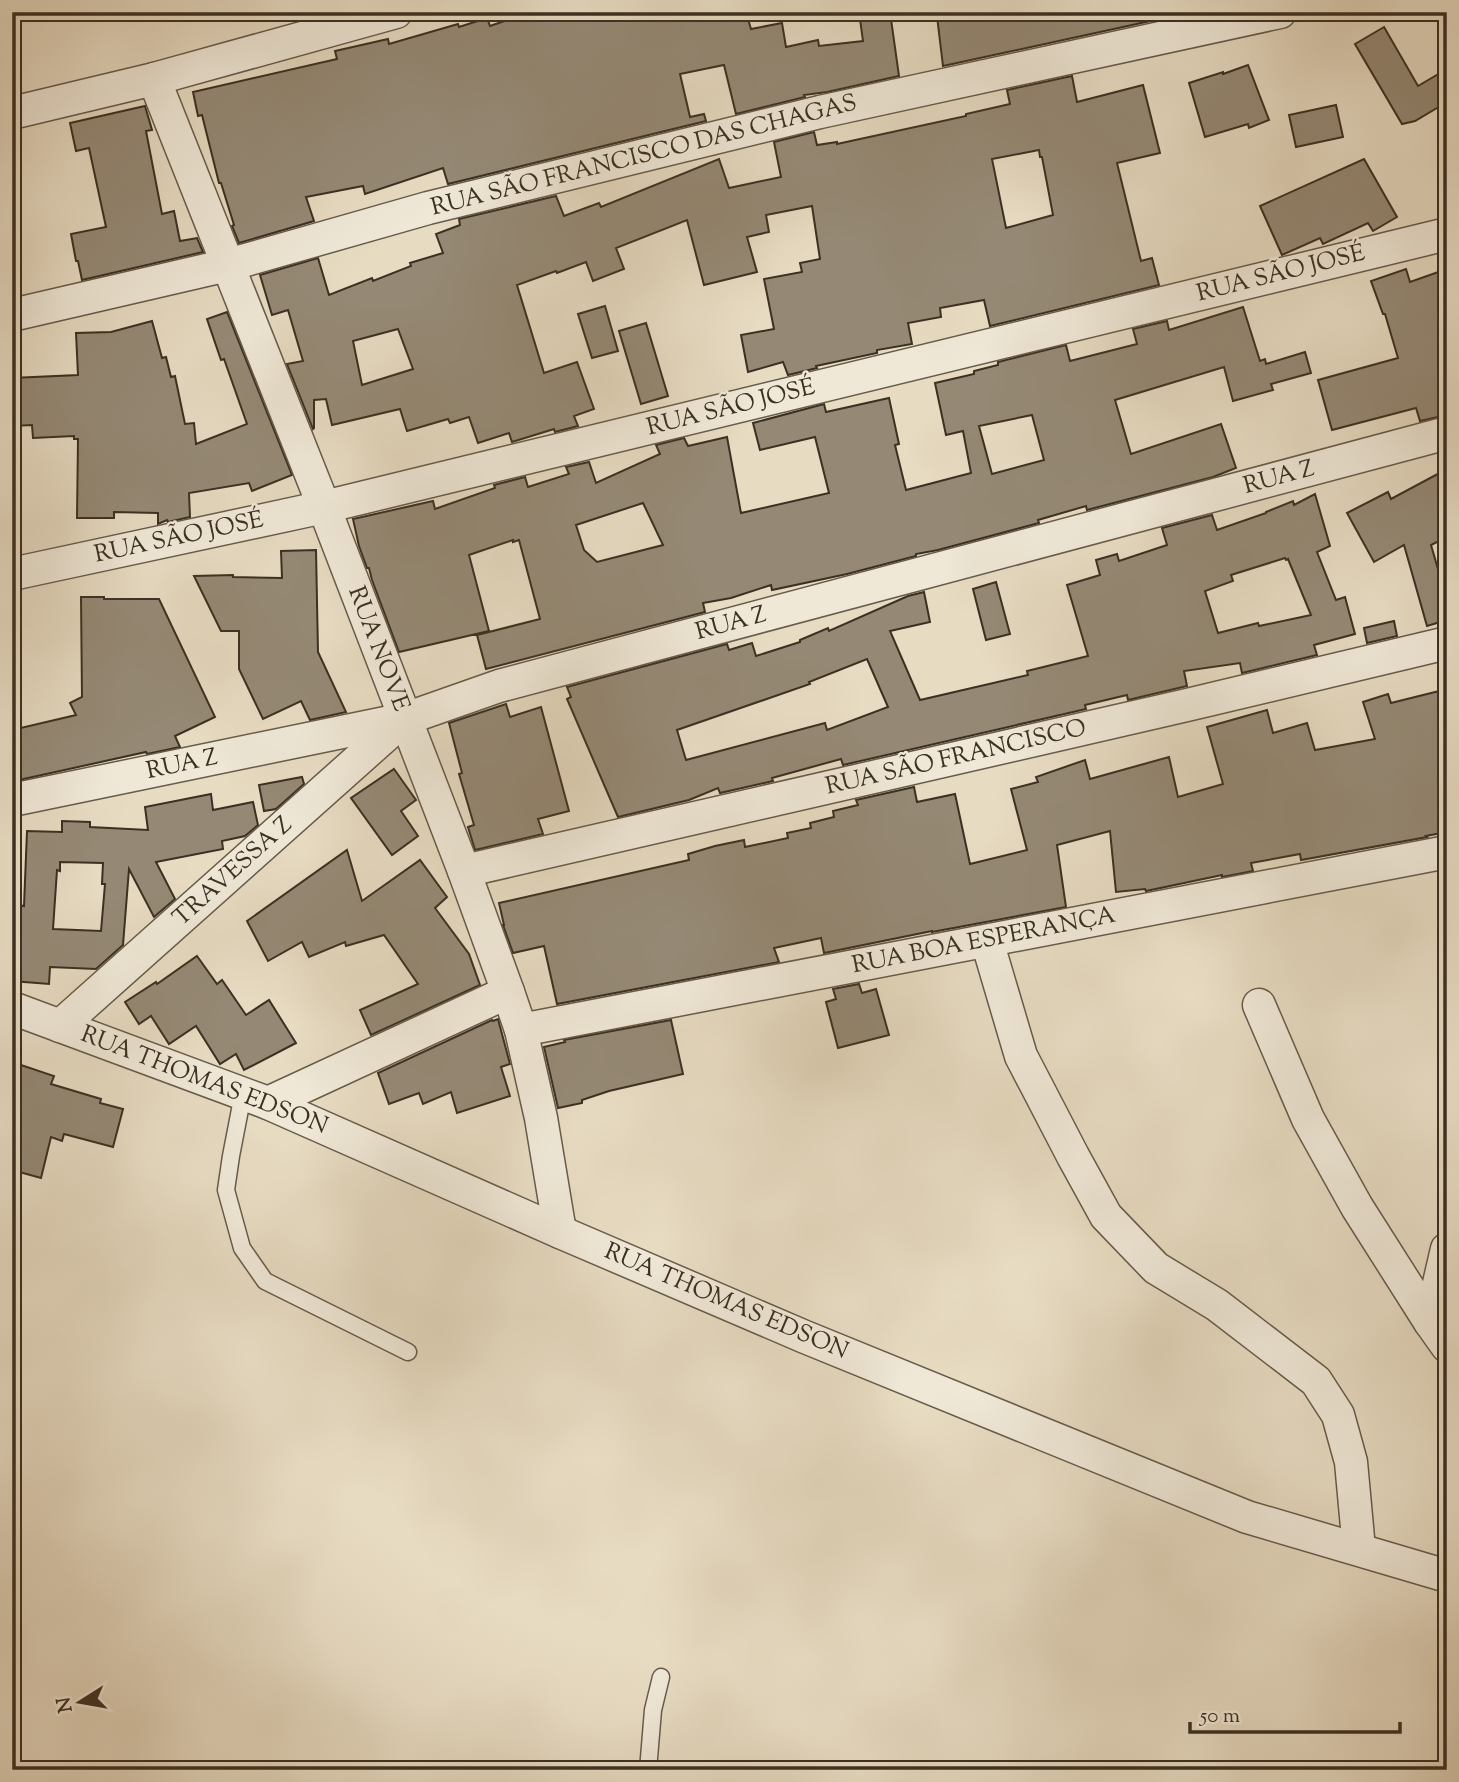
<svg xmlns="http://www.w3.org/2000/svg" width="1459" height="1782" viewBox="0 0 1459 1782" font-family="'Sorts Mill Goudy',serif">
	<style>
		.building { fill: #958975; stroke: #3c3022; stroke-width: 2; fill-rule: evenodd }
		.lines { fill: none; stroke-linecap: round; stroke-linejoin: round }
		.lane-casing { stroke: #675b4a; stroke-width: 19 }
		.street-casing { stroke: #675b4a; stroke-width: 35 }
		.lane { stroke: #efe8d7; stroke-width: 16 }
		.street { stroke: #efe8d7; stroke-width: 32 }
		.labels { text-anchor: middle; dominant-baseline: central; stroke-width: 5; stroke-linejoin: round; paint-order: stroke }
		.street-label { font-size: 24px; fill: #3c3022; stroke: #efe8d7 }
	</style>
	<rect width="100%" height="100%" fill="#e7dbc2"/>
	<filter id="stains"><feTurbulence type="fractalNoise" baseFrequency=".00286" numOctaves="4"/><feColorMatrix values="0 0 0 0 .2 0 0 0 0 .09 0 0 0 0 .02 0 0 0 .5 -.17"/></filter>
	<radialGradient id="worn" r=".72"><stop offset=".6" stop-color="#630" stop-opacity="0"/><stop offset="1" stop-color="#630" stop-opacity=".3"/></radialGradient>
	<g class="building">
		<polygon points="531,12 746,12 751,29 782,23 786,47 818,40 819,46 863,41 859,12 890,12 899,76 827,92 804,95 805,97 736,114 724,65 680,74 690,117 704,114 706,121 448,184 443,168 365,194 363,186 306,197 314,221 239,243 232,226 234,225 221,183 219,183 202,115 198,116 193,92 337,59 335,51 388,39 389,44 458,24 459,27 487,18 490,26"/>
		<polygon points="966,12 1192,12 943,66 937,16"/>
		<polygon points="1384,27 1418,86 1447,69 1447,102 1415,121 1402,124 1355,44"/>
		<polygon points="1248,65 1269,120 1249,128 1248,124 1205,137 1189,83 1223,72 1223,74"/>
		<path d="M1072,76L1077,102L1143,85L1160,153L1117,163L1141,261L1152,258L1159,285L990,326L984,300L940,308L941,317L908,323L912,344L877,350V353L816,366L817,368L788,375L783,362L748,372L741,335L774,329L764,279L802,272L800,263L820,259L812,206L766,215L769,232L747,237L757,272L704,285L687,220L616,248L624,269L593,281L586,262L557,273L556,271L517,285L544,373L577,362L594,409L574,416L578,426L555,432L554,429L512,442L509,433L478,443L469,417L450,423L448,419L407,431L400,409L332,425L326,399L314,400V428L313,429L287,364L303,361L288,310L272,315L260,275L318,258L329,295L372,278L373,281L411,266L410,263L443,253L436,234L460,225L459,219L556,196L564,216L599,203L601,207L719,159L729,188L781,177L774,142L814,132L817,145L837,142V144L966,116V114L1010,104L1007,90ZM1039,150L1040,157H1042L1053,215L1006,228L992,159ZM398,329L413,369L362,385L353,341Z"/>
		<polygon points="1336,105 1343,137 1296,147 1289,115"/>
		<polygon points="145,106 152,130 146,131 162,214 174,211 180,241 197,238 203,252 82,280 78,261 76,261 71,234 106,227 89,148 76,151 70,123"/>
		<polygon points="1364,159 1397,217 1373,231 1368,223 1323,244 1320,238 1282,255 1260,206"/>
		<polygon points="1406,269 1410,282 1447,269 1447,415 1420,421 1416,408 1332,430 1318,380 1398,358 1385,314 1383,314 1371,281"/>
		<polygon points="605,306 618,351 592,358 578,314"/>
		<path d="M1243,307L1260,361L1265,359L1266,364L1305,352L1311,373L1271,384L1273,390L1233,401L1224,367L1115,400L1131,454L1221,424L1236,468L1213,477L1087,510L1086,506L1038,520L1039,523L938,550L916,554V556L847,574L772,590L771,585L731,598L703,603L705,612L486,669L477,635L540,619L519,540L513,542V540L469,555L489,631L399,652L372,580L369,568H367L359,546L353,519L433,501L435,509L495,488L494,485L525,477L528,487L569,474L566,467L589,462L596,483L660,454L656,445L684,438L688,446L727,437L741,513L829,493L815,437L760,450L753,423L824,404L826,412L889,398L899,444L895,445L906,490L971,473L963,431L946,435L935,383L974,374V371L998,365V362L1066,345L1070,361L1137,344L1133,329L1167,321L1169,330ZM1032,415L1044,460L992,474L979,426ZM643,503L663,545L597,562L584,550L576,525Z"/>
		<polygon points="227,312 292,475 252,491 249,483 189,493 190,517 168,522 167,520 158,524 158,513 114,512 114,518 77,518 78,439 74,439 74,436 33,438 32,425 12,426 12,378 78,375 76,333 111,332 152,321 162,358 166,357 171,377 175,376 185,424 194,423 196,444 247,424 224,359 221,360 207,319"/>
		<polygon points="646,323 668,396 641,404 619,331"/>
		<polygon points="1447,469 1447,537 1431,545 1447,600 1447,620 1427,626 1404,545 1374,562 1347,513 1388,492 1391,499"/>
		<path d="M1315,494L1330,546L1317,552L1336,600L1345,597L1355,634L1314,645L1317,655L1242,673L1240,663L1184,671L1187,686L1128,700L1127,695L1085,705L1086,709L843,765L841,759L772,778L773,781L720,793L718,788L689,800L618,817L567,699L571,697L567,687L727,644L729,650L752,643L756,656L800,642V640L828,628L829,631L908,596L924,592L930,622L890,631L920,700L1028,675L1027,671L1088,656L1067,585L1100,575L1096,560L1117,554L1119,561L1167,545L1162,528L1212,515L1217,530L1266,513V512L1293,501L1294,505ZM1285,558L1286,560L1288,559L1311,615L1259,626L1258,623L1218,633L1205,591L1233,581L1231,575ZM867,659L888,707L827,730L825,723L686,760L677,730L810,684L809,682Z"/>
		<polygon points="316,550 318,652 346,712 310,720 301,701 263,719 239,669 239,631 221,631 194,576 233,575 233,577 282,578 281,551"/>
		<polygon points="996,582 1010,634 986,640 973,589"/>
		<polygon points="81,597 104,597 104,599 159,599 215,717 175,736 180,747 147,754 146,752 19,780 12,752 12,730 76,715 70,703 82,697"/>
		<polygon points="1394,621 1397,636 1367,643 1364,628"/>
		<polygon points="1447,689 1447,832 1426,836 1427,837 1301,860 1300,854 1251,863 1253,871 1222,877 1222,875 1146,891 1145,889 1116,892 1110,831 1057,845 1066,907 932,932 932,931 824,953 821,938 774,948 779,962 557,1004 544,946 513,953 503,925 504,925 499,903 689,860 688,854 715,846 744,840 745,847 788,838 787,833 811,828 810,823 834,817 833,811 858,805 856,800 914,787 917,802 955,794 970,864 1027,850 1011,789 1038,782 1036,777 1085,760 1090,779 1169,757 1178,797 1223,784 1207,727 1267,710 1273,733 1307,723 1315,750 1375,739 1363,702 1388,694 1391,703"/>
		<polygon points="506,704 510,717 541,707 569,811 538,819 543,834 475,850 468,827 474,825 459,774 462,773 449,723"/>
		<polygon points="394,769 416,800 401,811 418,836 392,855 351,798"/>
		<polygon points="302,777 304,784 276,809 264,811 259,785"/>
		<path d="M211,794L213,810L253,802L258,825L245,836L222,841L223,849L156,862L175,899L154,917L129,869L123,945L96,969L50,967L49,984L12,981L17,905L24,906L27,831L62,832V821L90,822V827L148,830L145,807ZM60,862L103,863L102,884H105L101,931L53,929L57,870L60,871Z"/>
		<polygon points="347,850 362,901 420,860 447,897 435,908 469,954 480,985 371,1035 360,1010 418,984 384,935 346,946 345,942 309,957 302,942 268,961 247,921"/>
		<polygon points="197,956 217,984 222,980 246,1015 269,1000 296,1043 244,1070 236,1054 220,1064 196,1026 169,1044 151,1016 139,1024 125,1002 156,982 157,984"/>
		<polygon points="859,984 862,993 876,989 889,1035 838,1048 826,1002 836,999 833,989"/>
		<polygon points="498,1019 510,1064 501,1067 510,1096 457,1113 451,1092 423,1104 419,1093 389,1104 378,1073 492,1020 493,1021"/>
		<polygon points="671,1020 683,1074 609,1091 582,1100 582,1103 558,1108 544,1047 565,1042 564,1040"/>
		<polygon points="12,1062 54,1076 51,1084 101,1099 100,1103 123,1109 113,1147 64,1134 62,1141 51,1137 41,1178 12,1170"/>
	</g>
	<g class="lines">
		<defs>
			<g id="lane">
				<polyline points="243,1094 231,1156 226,1190 242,1248 265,1281 408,1352"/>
				<polyline points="648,1770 653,1710 661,1677"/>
			</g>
			<g id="street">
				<polyline points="154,79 324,507 464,871 508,992 521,1030 541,1118 560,1232"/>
				<polyline points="12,113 154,79 396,12"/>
				<polyline points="12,315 228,265 428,208 820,112 1280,12"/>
				<polyline points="12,574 324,507 1447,234"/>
				<polyline points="12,800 405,719 499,686 1447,433"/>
				<polyline points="464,871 1187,705 1447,643"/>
				<polyline points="987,941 1021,1056 1073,1156 1106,1216 1156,1268 1217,1305 1316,1381 1338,1415 1351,1462 1359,1549"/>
				<polyline points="1259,1005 1308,1119 1357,1207 1430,1322 1447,1346"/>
				<polyline points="12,1008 268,1103 560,1232 805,1337 1247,1517 1447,1576"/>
				<polyline points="60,1026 404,719"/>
				<polyline points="521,1030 1447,852"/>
				<polyline points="268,1103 508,992"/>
				<polyline points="1430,1322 1447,1249"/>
			</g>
		</defs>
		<use href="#lane" class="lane-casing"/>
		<use href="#street" class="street-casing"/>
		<use href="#lane" class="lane"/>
		<use href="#street" class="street"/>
	</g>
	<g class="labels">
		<g class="street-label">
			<text transform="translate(644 156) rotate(-14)">RUA SÃO FRANCISCO DAS CHAGAS</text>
			<text transform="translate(1281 274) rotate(-14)">RUA SÃO JOSÉ</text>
			<text transform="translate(731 408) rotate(-14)">RUA SÃO JOSÉ</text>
			<text transform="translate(1279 478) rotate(-15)">RUA Z</text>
			<text transform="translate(179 538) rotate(-12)">RUA SÃO JOSÉ</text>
			<text transform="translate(731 624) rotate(-15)">RUA Z</text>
			<text transform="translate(378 649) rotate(69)">RUA NOVE</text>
			<text transform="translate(956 758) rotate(-13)">RUA SÃO FRANCISCO</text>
			<text transform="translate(182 765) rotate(-12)">RUA Z</text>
			<text transform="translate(233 872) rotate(-42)">TRAVESSA Z</text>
			<text transform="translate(984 941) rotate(-11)">RUA BOA ESPERANÇA</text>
			<text transform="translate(204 1081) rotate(21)">RUA THOMAS EDSON</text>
			<text transform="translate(726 1302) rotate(23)">RUA THOMAS EDSON</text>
		</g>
	</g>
	<rect width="1459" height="1782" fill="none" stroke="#e7dbc2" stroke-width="42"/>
	<rect x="14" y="14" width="1431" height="1754" fill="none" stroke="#3c3022" stroke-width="3.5"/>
	<rect x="21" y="21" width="1417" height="1740" fill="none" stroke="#3c3022" stroke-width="2"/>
	<g transform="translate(80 1702) rotate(259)" stroke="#efe8d7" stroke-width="5" paint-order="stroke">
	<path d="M0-5L12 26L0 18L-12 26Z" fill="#3c3022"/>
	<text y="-10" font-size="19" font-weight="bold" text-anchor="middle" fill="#3c3022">N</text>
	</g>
	<path d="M1190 1722v10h210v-10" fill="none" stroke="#3c3022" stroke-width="3.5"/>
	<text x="1200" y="1722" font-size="21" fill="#3c3022" stroke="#efe8d7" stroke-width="5" paint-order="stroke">50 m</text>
	<rect width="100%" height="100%" filter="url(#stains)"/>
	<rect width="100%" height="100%" fill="url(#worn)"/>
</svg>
